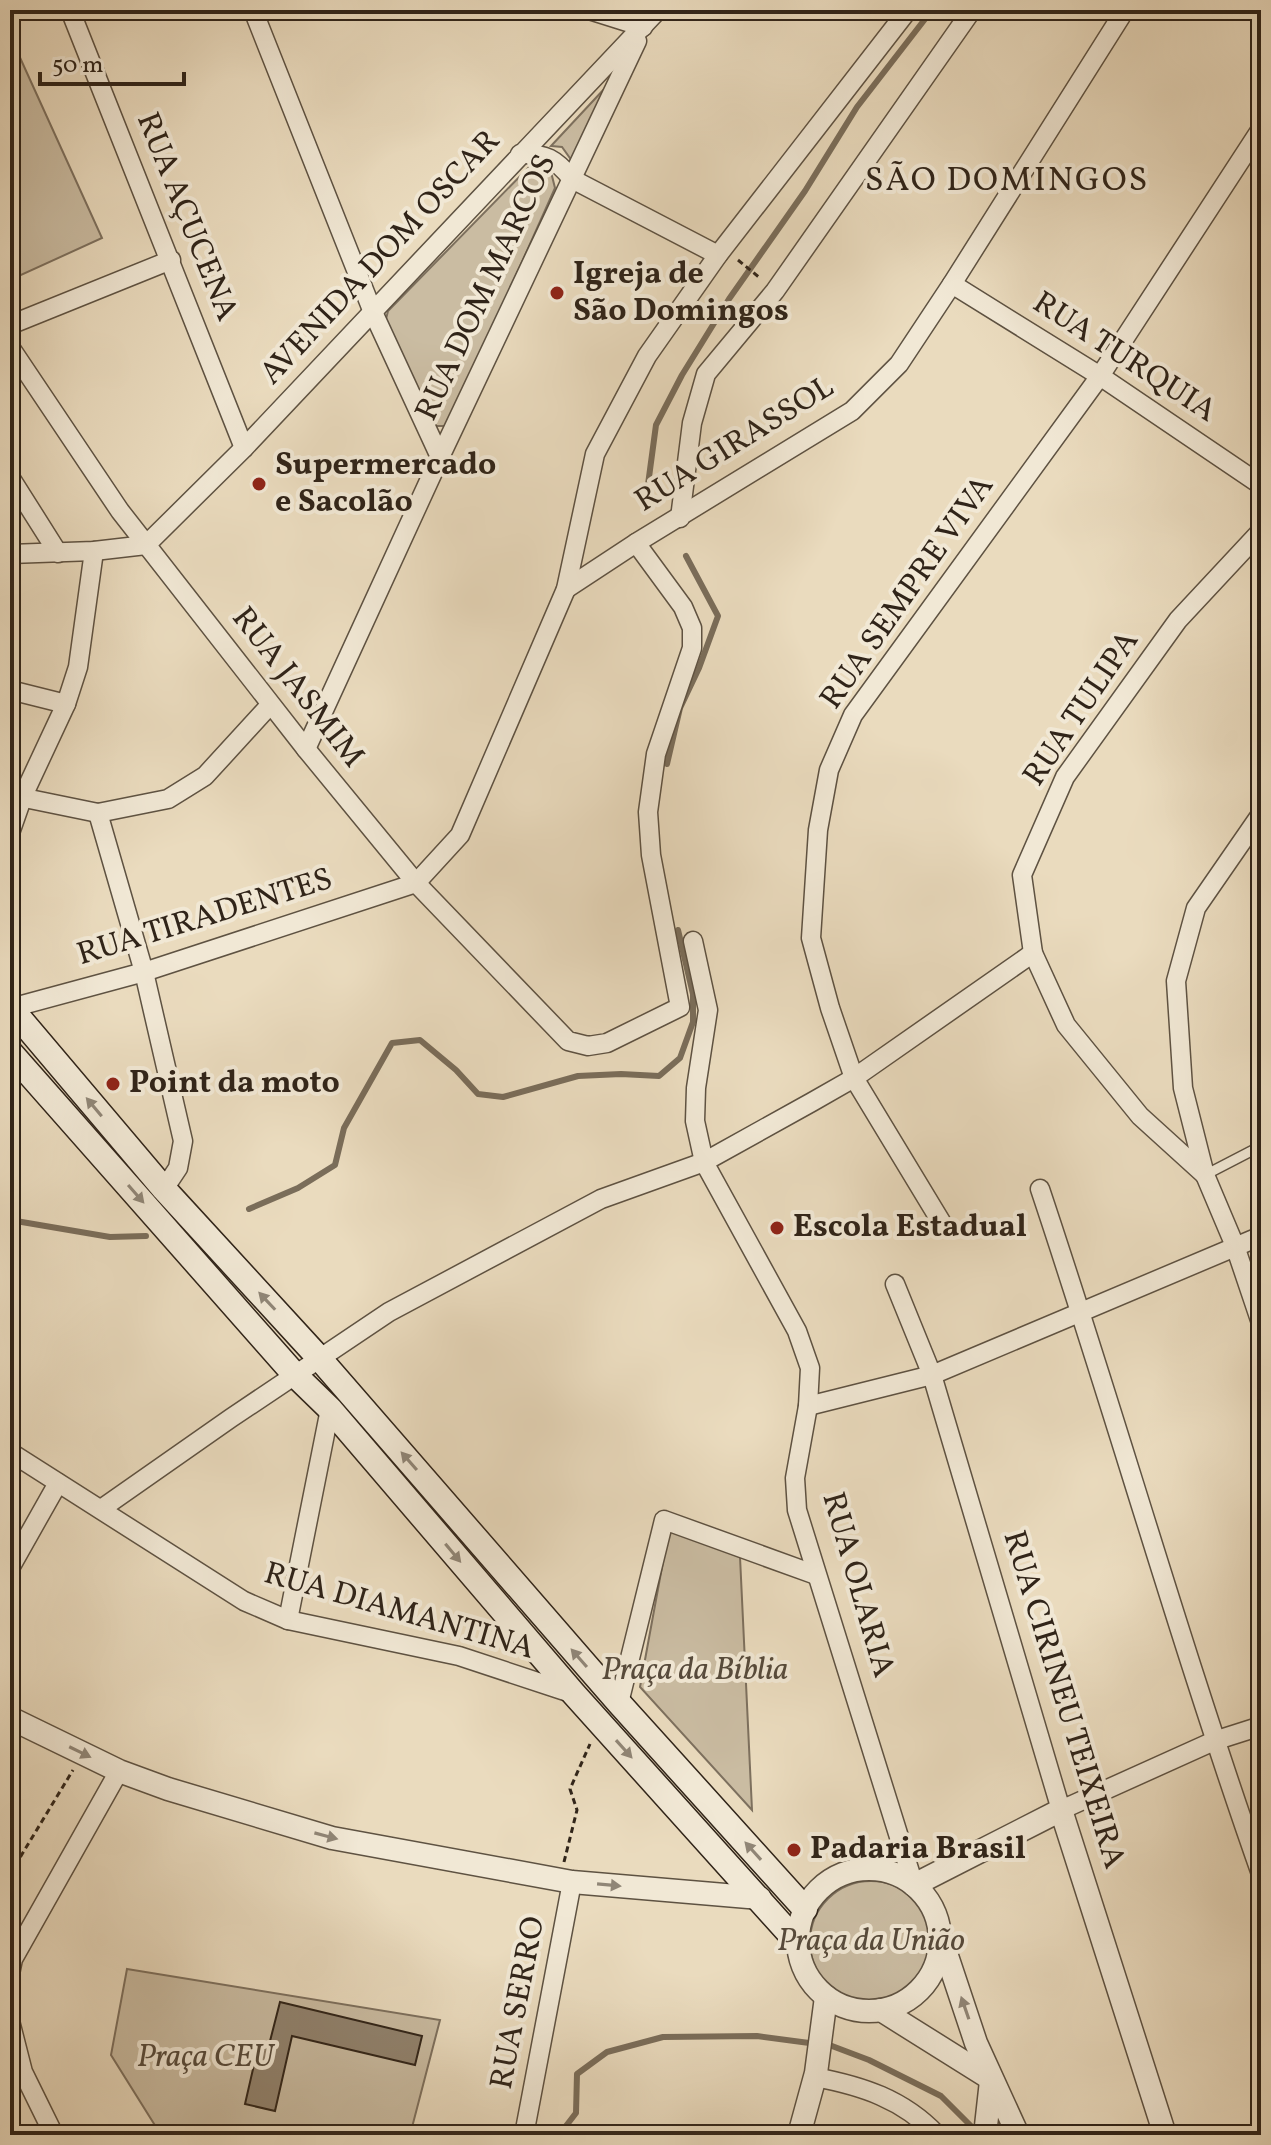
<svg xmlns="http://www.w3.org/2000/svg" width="1271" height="2145" viewBox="0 0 1271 2145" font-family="Vollkorn,serif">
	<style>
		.green { fill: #cabca2; stroke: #7d705e; stroke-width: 2 }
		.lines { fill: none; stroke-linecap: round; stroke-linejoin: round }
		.stream { stroke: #7a6d5a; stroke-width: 6 }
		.building { fill: #91836f; stroke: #302419; stroke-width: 2 }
		.service-casing { stroke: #5e5242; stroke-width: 12 }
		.minor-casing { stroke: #5e5242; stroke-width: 21 }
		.tertiary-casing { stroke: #5e5242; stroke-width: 25 }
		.secondary-casing { stroke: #302419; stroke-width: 27 }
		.path { stroke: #302419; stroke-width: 3; stroke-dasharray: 6 4; stroke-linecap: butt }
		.service { stroke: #f1e8d5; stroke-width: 9 }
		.minor { stroke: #f1e8d5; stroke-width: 18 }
		.tertiary { stroke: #f1e8d5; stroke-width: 22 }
		.secondary { stroke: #f1e8d5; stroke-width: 24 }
		.oneway { fill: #908677 }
		.poi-dot { fill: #8f2418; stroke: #f1e8d5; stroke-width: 3 }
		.labels { text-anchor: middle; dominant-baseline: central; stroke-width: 8; stroke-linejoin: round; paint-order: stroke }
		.street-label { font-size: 32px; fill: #302419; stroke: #f1e8d5 }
		.poi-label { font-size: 32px; font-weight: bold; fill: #302419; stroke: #f1e8d5; text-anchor: start }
		.park-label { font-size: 32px; font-style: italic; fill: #564a3b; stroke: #f1e8d5 }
		.neighbourhood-label { font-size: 34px; letter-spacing: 2px; fill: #302419; stroke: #f1e8d5 }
	</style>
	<rect width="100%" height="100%" fill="#eadbbe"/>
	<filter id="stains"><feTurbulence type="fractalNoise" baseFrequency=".0025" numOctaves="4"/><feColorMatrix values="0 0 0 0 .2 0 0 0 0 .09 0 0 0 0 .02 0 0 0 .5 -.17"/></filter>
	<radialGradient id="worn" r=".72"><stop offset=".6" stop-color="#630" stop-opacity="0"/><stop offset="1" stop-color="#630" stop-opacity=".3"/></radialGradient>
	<g class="green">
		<polygon points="12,40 102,238 10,280 10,41"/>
		<polygon points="606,87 572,161 562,147 551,146"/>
		<polygon points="535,165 551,172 555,188 451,421 444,426 434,426 385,323 388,311 529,167"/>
		<polygon points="669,1529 740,1557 752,1810 640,1687"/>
		<circle cx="871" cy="1942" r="61"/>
		<polygon points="127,1969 440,2020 410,2135 161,2135 111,2055"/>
	</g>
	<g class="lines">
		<g class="stream">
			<polyline points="647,492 656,425 682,375 729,299 805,191 857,107 932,10"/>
			<polyline points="667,764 680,708 699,668 718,616 686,556"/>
			<polyline points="249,1209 298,1188 335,1165 344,1128 392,1043 420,1040 456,1070 478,1094 503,1097 578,1076 621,1074 659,1076 680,1058 693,1022 693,994 678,930"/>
			<polyline points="10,1220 110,1237 146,1236"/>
			<polyline points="559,2135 576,2113 577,2074 607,2052 663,2037 757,2036 832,2046 869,2060 941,2096 980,2135"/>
		</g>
	</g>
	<polygon class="building" points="280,2002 422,2036 415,2065 292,2036 275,2111 245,2104 259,2043 269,2045"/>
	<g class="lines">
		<defs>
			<polyline id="service" points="1205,1175 1261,1146"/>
			<g id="minor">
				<polyline points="70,10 244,448"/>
				<polyline points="253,10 372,310 440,457"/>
				<polyline points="589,10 643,27"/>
				<path d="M520,154C545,153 556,159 572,179L718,255"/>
				<polyline points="952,284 1100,376 1261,485"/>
				<polyline points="10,325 171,260"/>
				<polyline points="10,347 120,511 306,749 416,883 568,1041 588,1046 607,1043 680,1007 651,855 648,812 656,754 692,648 692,628 683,607 636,543"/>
				<polyline points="10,477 58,553"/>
				<polyline points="680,518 692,423 706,374 775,291 972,10"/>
				<polyline points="10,554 94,551 146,545 244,448 658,10"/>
				<polyline points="566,589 636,543 852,411 899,364 952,284 1125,10"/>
				<polyline points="10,690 66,704"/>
				<polyline points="306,749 440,457 637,41"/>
				<polyline points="10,795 98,813 168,799 205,776 270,705"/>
				<polyline points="98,813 144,972 183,1141 178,1168 164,1189"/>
				<polyline points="1261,814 1196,908 1176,981 1183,1088 1205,1175 1235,1246 1261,1323"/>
				<polyline points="10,833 23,796 66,704 78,667 94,551"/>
				<polyline points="693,941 708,1010 696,1088 695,1121 704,1162 797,1331 810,1368 808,1406 795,1478 797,1510 914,1885"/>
				<polyline points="11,1008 144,972 416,883 460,835 566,589 595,454 647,356 718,255 908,10"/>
				<polyline points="1205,1175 1140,1116 1066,1025 1033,953 1022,875 1065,777 1178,620 1261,531"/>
				<path d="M1040,1189C1116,1416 1181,1647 1261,1874"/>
				<polyline points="943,1225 854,1078 830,1008 811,938 818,830 829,770 853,715 1100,376 1261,129"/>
				<polyline points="895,1284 932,1375 1061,1810 1214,1741 1261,1726"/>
				<polyline points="808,1406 932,1375 1261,1236"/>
				<polyline points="10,1452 244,1601 288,1620 459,1656 574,1694"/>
				<polyline points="101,1509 231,1418 389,1312 601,1199 704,1162 812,1102 854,1078 1033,953"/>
				<polyline points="10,1568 58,1483"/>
				<polyline points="288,1620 330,1409"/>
				<polyline points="619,1703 664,1520 816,1575"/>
				<polyline points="10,1974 13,1959 119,1771"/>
				<polyline points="10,2021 23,2072 54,2135"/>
				<path d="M815,2077C862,2086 903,2099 937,2135"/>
				<polyline points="524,2135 572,1882"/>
			</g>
			<g id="tertiary">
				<polyline points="10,1718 119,1771 168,1789 332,1838 572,1882 760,1898"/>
				<circle cx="869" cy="1940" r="71"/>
				<polyline points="914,1885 1061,1810 1165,2135"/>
				<polyline points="942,1941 976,2043 1018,2135"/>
				<polyline points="881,2010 991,2079"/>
				<polyline points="799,2135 816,2073 826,1997"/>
				<polyline points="985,2135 991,2081"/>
			</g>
			<g id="secondary">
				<polyline points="10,1007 164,1189 320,1359 619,1703 805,1909"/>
				<polyline points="10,1052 295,1375 330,1409 574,1694 798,1943"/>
			</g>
		</defs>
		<use href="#service" class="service-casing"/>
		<use href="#minor" class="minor-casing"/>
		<use href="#tertiary" class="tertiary-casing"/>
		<use href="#secondary" class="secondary-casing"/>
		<g class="path">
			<polyline points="738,260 760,278"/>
			<polyline points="564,1862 577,1810 570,1789 590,1744"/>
			<polyline points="10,1874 73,1770"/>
		</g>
		<use href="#service" class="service"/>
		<use href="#minor" class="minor"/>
		<use href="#tertiary" class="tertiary"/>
		<use href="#secondary" class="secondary"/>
	</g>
	<defs><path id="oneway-solid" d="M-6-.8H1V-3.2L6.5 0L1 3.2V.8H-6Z" transform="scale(2)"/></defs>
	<g class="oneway">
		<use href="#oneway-solid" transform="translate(94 1107) rotate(-130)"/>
		<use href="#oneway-solid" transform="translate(136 1194) rotate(49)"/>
		<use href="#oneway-solid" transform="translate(267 1301) rotate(-133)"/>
		<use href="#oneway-solid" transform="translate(409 1461) rotate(-131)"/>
		<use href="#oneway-solid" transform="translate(453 1553) rotate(50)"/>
		<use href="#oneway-solid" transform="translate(579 1658) rotate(-131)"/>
		<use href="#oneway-solid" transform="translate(624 1749) rotate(48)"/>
		<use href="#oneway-solid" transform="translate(80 1752) rotate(26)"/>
		<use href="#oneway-solid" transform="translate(326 1836) rotate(15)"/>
		<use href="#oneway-solid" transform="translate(753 1851) rotate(-132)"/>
		<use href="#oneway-solid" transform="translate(609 1885) rotate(5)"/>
		<use href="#oneway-solid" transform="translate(965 2008) rotate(-109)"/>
	</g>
	<g class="poi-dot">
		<circle cx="557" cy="293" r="8"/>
		<circle cx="259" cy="484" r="8"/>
		<circle cx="113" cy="1084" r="8"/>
		<circle cx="777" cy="1228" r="8"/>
		<circle cx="794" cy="1850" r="8"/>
	</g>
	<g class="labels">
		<g class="street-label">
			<text transform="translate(186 217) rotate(68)">RUA AÇUCENA</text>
			<text transform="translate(381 258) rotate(-47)">AVENIDA DOM OSCAR</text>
			<text transform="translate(487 288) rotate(-65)">RUA DOM MARCOS</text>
			<text transform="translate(1124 358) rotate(33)">RUA TURQUIA</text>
			<text transform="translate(735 445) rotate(-32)">RUA GIRASSOL</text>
			<text transform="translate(908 593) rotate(-55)">RUA SEMPRE VIVA</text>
			<text transform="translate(297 688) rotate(52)">RUA JASMIM</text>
			<text transform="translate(1082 709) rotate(-56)">RUA TULIPA</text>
			<text transform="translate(205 918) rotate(-17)">RUA TIRADENTES</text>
			<text transform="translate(857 1585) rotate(74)">RUA OLARIA</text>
			<text transform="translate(399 1612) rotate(16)">RUA DIAMANTINA</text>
			<text transform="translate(1063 1700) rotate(73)">RUA CIRINEU TEIXEIRA</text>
			<text transform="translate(519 2003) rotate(-79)">RUA SERRO</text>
		</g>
		<g class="poi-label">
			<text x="573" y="275">Igreja de<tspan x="573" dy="37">São Domingos</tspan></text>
			<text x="275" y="466">Supermercado<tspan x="275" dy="37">e Sacolão</tspan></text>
			<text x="129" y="1084">Point da moto</text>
			<text x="793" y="1228">Escola Estadual</text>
			<text x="810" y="1850">Padaria Brasil</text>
		</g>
		<g class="park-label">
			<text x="695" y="1671">Praça da Bíblia</text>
			<text x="871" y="1942">Praça da União</text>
			<text x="205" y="2058">Praça CEU</text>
		</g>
		<g class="neighbourhood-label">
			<text x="1007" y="181">SÃO DOMINGOS</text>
		</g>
	</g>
	<rect width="1271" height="2145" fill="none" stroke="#eadbbe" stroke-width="40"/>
	<rect x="12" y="12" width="1247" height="2121" fill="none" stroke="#302419" stroke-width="4"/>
	<rect x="20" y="20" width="1231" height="2105" fill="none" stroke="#302419" stroke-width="2"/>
	<path d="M40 72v12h144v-12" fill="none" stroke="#302419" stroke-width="4"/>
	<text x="52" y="72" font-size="24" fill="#302419" stroke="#f1e8d5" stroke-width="6" paint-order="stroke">50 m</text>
	<rect width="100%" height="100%" filter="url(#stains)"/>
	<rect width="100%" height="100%" fill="url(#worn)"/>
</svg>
